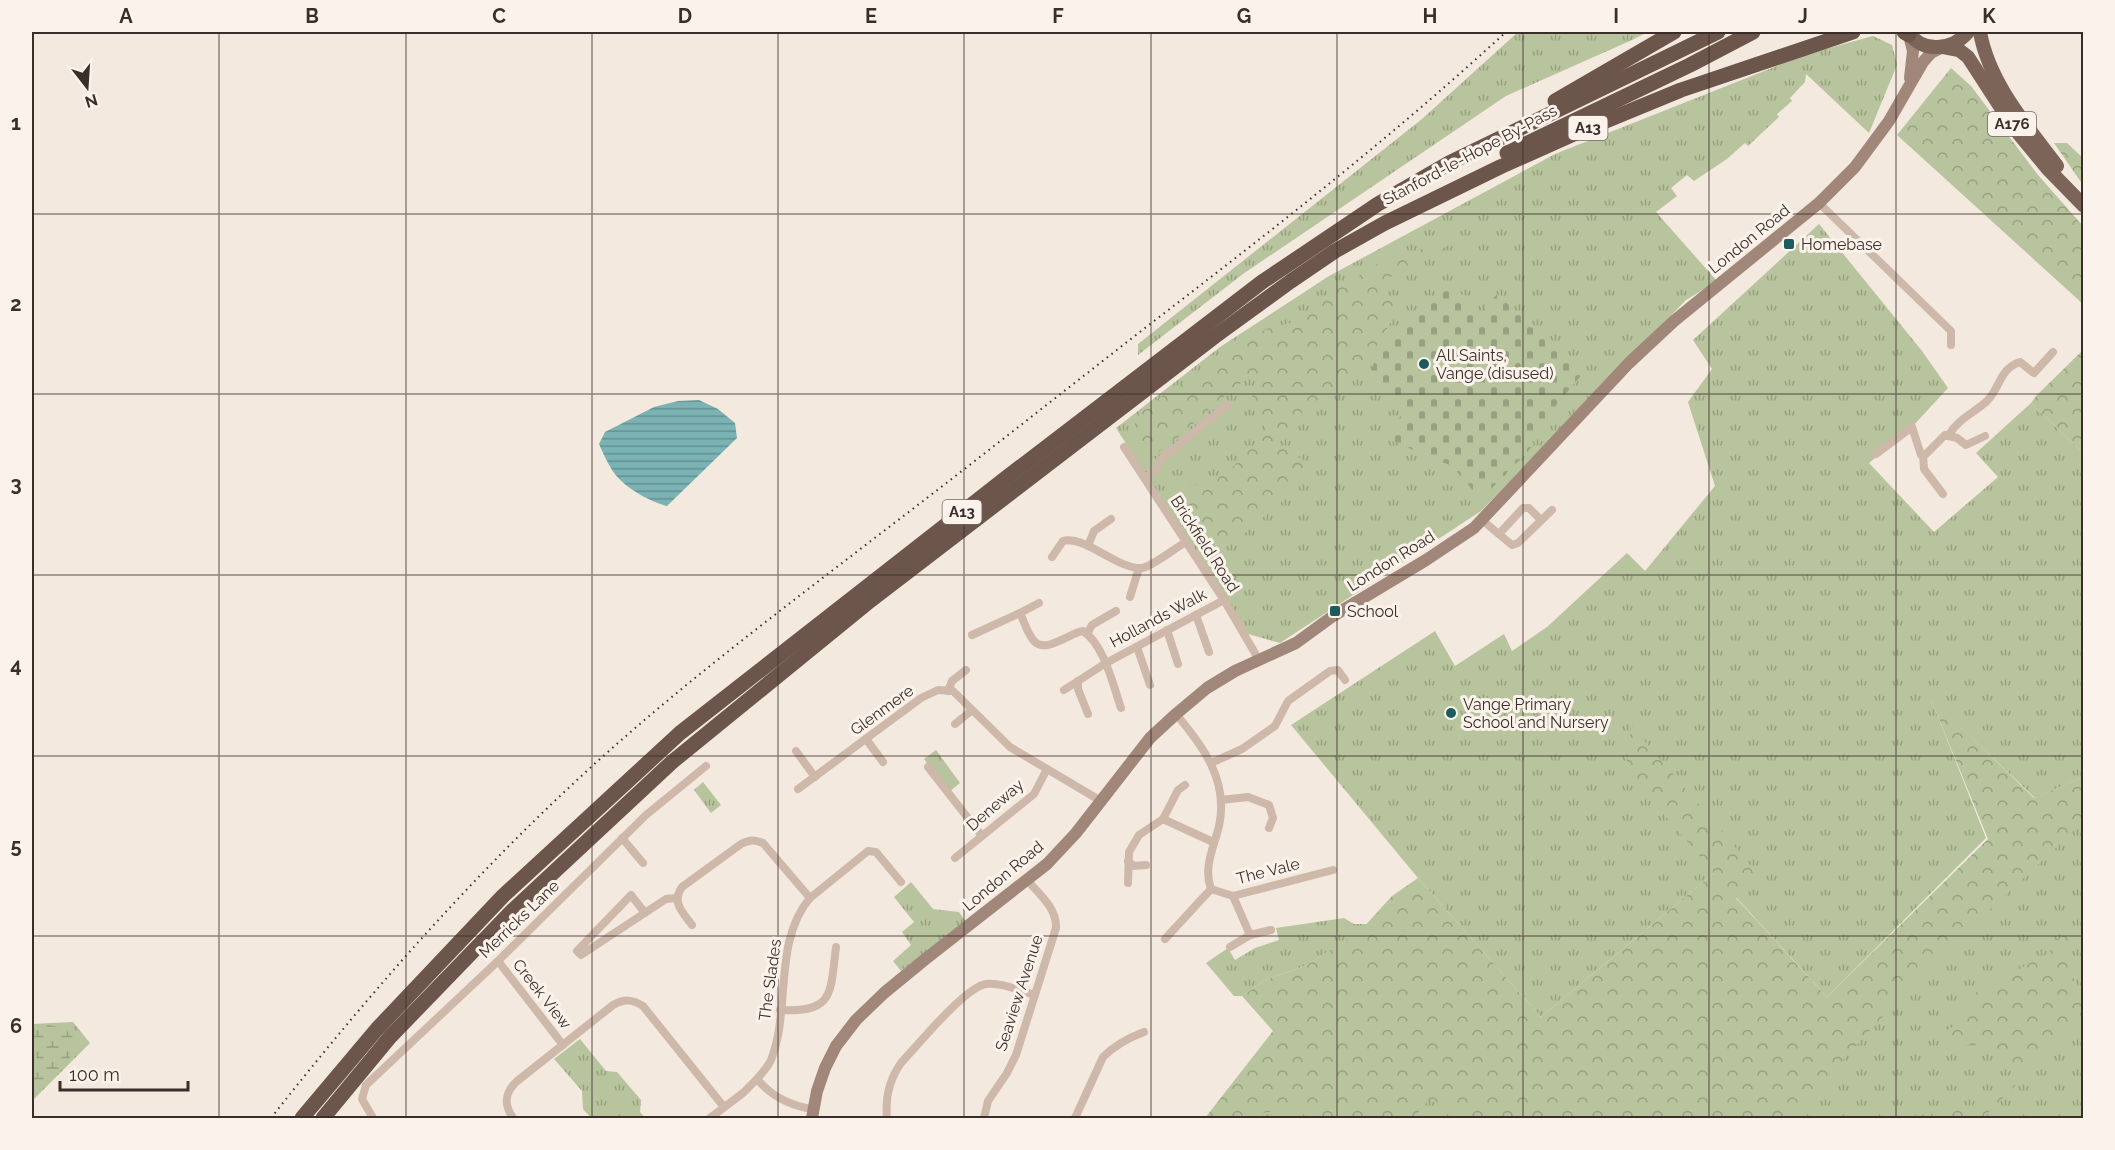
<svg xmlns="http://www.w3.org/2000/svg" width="2115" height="1150" viewBox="0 0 2115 1150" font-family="Raleway,sans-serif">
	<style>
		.grass { fill: url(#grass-tufts) }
		.forest { fill: url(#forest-crowns) }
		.wetland { fill: url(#wetland-marsh) }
		.cemetery { fill: url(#cemetery-stones) }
		.water { fill: url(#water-rules) }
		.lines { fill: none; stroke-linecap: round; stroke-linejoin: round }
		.stream { stroke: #7bb2b3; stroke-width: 2 }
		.minor { stroke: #cdb8a9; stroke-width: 8 }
		.secondary { stroke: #a1877a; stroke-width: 12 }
		.primary { stroke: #7d6459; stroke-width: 14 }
		.trunk { stroke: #6c564c; stroke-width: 15 }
		.rail { stroke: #3a2e29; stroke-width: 2; stroke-dasharray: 1.5 4.5; stroke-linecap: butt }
		.grid { fill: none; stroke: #3a2e29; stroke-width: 1.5; stroke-opacity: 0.55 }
		.poi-dot { fill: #1c5c5e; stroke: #fbf3eb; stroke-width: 2 }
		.labels { text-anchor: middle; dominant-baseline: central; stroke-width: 6; stroke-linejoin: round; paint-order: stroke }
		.shield { fill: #fbf3eb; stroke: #746963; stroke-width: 1.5 }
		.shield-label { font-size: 15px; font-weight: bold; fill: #3a2e29 }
		.street-label { font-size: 16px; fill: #3a2e29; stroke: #fbf3eb }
		.poi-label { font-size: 16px; fill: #3a2e29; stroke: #fbf3eb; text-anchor: start }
		.neatline { fill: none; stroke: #3a2e29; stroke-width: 2 }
		.grid-label { font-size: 20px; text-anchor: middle; font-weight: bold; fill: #3a2e29 }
	</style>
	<defs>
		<pattern id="grass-tufts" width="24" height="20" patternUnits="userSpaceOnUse" patternTransform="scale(1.5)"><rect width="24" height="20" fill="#b8c49d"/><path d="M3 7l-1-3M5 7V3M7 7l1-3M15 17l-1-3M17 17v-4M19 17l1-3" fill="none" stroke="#97a080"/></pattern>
		<pattern id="forest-crowns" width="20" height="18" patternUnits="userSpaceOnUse" patternTransform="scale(1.5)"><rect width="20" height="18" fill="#b8c49d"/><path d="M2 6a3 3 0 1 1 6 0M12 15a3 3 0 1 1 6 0" fill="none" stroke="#97a080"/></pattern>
		<pattern id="wetland-marsh" width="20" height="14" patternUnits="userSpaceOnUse" patternTransform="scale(1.5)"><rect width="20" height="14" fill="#b8c49d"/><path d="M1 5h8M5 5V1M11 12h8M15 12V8" fill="none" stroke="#97a080"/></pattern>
		<pattern id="cemetery-stones" width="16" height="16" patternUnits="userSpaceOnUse" patternTransform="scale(1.5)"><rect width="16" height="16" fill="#b8c49d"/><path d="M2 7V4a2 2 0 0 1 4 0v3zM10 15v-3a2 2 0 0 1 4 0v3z" fill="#97a080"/></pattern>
		<pattern id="water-rules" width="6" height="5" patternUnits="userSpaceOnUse" patternTransform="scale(1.5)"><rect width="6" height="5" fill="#7bb2b3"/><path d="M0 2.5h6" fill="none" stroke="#669192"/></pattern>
	</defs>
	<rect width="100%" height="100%" fill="#f4e9de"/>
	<g class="grass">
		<polygon points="1518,32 1648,32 1632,40 1506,96 1243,274 1138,355 1138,344 1422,119"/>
		<polygon points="1873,36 1892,45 1897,65 1869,133 1806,74 1805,82 1790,98 1792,101 1777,114 1779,117 1748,146 1745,143 1727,159 1694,181 1687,175 1671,188 1677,196 1656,212 1717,281 1686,300 1481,511 1280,643 1248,634 1116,428 1220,347 1329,276 1555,154 1807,54"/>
		<polygon points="1819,224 1922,351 1948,388 1912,427 1869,463 1934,532 1998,477 1976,453 2031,403 2083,453 2083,777 2035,798 1931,699 1986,838 1827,997 1714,873 1541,1017 1418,878 1291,725 1435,631 1455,666 1504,634 1512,651 1547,627 1627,553 1645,571 1715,486 1688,402 1712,369 1693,340"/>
		<polygon points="936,750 960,783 949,792 924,759"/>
		<polygon points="703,782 721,805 711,813 694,790"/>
		<polygon points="2083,807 2083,1118 1205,1118 1541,1033 1829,1024"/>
		<polygon points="911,882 933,909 959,912 966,922 901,971 893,961 911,945 902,932 914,922 894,897"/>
		<polygon points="1344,918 1354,924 1367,924 1361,931 1305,966 1265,980 1242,996 1234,996 1206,963 1228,948 1235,960 1255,948 1279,940 1276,928"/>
		<polygon points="73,1022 90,1043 32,1101 32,1024"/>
		<polygon points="580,1039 606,1071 617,1072 641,1100 640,1112 645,1118 591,1118 583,1109 582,1091 554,1059"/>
	</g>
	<g class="forest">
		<polygon points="1951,68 1971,86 2038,175 2083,226 2083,304 1897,135"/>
		<polygon points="2054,143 2067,143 2083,158 2083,185"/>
		<polygon points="1453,239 1444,250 1387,279 1385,292 1399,308 1359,376 1308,406 1277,442 1310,465 1301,485 1239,538 1212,556 1202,556 1173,506 1191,486 1209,482 1231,469 1265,433 1264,416 1251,399 1260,381 1250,376 1217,402 1173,442 1155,454 1135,446 1128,438 1142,409 1266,329 1297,321 1322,299 1385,259 1408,254 1444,240"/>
		<polygon points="2083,350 2083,453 2031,403 2036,396"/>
		<polygon points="1930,697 2034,798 2083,777 2083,822 1919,977 1790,1118 1461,1118 1429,1099 1414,1118 1314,1118 1302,1108 1221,1118 1205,1118 1273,1031 1242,996 1265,980 1305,966 1360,931 1392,896 1418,878 1541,1017 1714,873 1626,770 1631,725 1758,874 1736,898 1827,997 1988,839"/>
		<path d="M2063,936L2073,938C2073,950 2068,963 2072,975C2076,985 2086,993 2084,1004C2081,1017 2047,1056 2036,1060C2027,1063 2017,1063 2008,1065C1985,1032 1969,1054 1942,1040V1033C1965,1022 1962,1010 1975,993L2049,953L2053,942Z"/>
		<path d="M2013,1079L2015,1086L1983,1118H1895C1927,1112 1980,1117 1996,1084Z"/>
	</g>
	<path class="wetland" d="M40,1024C108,1029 58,1077 32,1098V1069C40,1060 36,1056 32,1046C30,1041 31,1032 32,1026Z"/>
	<path class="cemetery" d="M1452,286L1482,312L1497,294L1583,373L1529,438L1534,444L1528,451L1485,495H1477L1452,466L1385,438L1403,413L1381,387L1372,368C1386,331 1422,309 1452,286Z"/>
	<path class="water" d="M699,400L718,409L735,423L737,438L667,506C648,501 623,487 612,470C607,462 603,453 599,444L605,432L654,407L678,401Z"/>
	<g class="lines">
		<polyline class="stream" points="1839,1118 1840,1118"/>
		<g class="minor">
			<polyline points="1819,203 1951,331 1951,345"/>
			<path d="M1948,436C1958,419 1974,413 1987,401C2001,387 1999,369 2020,362L2034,373L2053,352"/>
			<polyline points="1124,447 1224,600 1259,660"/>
			<polyline points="1876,454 1912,427 1921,455 1926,454 1945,435 1957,438 1966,445 1985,436"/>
			<polyline points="1923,454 1924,469 1943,494"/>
			<polyline points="1145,478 1157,468 1159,461 1227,405"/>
			<polyline points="1482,520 1512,545 1518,543 1552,510"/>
			<polyline points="1499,534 1523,508 1529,508 1541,520"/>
			<polyline points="1088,546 1094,531 1111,519"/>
			<path d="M1052,557L1063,541C1085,535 1118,570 1142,568C1153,566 1175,548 1186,542"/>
			<polyline points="1130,597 1139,568"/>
			<path d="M1039,603L1020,613C1024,621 1028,636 1035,642C1046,653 1070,633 1083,631C1104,644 1113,685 1121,708"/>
			<polyline points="1196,615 1209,652"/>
			<polyline points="1167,630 1178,664"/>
			<polyline points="1087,634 1092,625 1116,611"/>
			<polyline points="972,635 1020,613"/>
			<polyline points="1137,647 1150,685"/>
			<polyline points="1078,681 1078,689 1088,714"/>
			<polyline points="1064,690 1106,663 1224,600"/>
			<polyline points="948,691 952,681 966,670"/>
			<polyline points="955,724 971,711"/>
			<polyline points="866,739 883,762"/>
			<polyline points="796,751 815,777"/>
			<polyline points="1211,763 1242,749 1275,726 1288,701 1330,671 1338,670 1345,680"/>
			<polyline points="928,767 982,836"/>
			<polyline points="798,789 921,698 938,690 953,691 1010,747 1101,801"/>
			<polyline points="1221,800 1248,797 1269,805 1273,818 1269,828"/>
			<polyline points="1163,819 1178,790 1185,785"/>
			<polyline points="622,838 643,863"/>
			<polyline points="955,858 1034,794 1047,769"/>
			<polyline points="1128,861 1134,866 1146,865"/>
			<polyline points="1128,883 1129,852 1139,835 1163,819 1213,842"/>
			<polyline points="1211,889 1233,896 1333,870"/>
			<polyline points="1233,896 1250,935"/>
			<polyline points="645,913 631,895 577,951 581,955 666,899 677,898"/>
			<path d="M692,925C683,913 671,902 682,887L741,844C749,840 754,839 763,843L810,898"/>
			<path d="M1165,939L1211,889C1203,867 1214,847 1219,826C1229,781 1203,746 1176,714"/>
			<polyline points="1230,947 1250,935 1271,930"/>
			<polyline points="498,961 563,1045"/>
			<path d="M780,1010C835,1013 830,993 836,947"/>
			<path d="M757,1079C762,1073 768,1067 771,1060C791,1010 773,941 810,898L868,851L876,852L901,882"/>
			<polyline points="373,1118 362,1099 366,1085 498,961 646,815 706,766"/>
			<path d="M513,1118C504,1105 504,1094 516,1082L613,1005C624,999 632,999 643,1006L724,1107"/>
			<path d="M710,1118L743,1093L757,1079C772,1097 791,1106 813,1109"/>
			<path d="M887,1118C885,1097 889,1080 901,1063C917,1046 965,987 986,984C1001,982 1020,991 1035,995"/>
			<path d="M984,1118L988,1101L1007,1073L1016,1055L1056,928C1057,908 1039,894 1027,880"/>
			<path d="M1075,1118L1103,1057C1115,1045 1128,1038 1144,1032"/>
		</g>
		<g class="secondary">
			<polyline points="1909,35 1913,51 1910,78"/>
			<polyline points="812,1118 817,1091 825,1068 836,1046 856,1020 884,993 923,961 1047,864 1076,833 1150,738 1176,714 1207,688 1235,671 1296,643 1333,616 1426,560 1474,528 1629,363 1674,321 1819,203 1855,167 1889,121 1923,62 1931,53 1943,47"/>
		</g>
		<g class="primary">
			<path d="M1908,32C1922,54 1953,50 1968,32"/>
			<path d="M1980,32C1989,83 2027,126 2057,166"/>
			<polyline points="1943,47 1959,50 1968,57 2014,128 2047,168 2084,206"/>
		</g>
		<g class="trunk">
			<polyline points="1904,32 1909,35"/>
			<polyline points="1555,101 1674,32"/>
			<polyline points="1507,153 1690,65 1753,32"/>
			<polyline points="302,1118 377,1029 503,896 680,733 1006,478 1262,282 1378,204 1449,163 1718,32"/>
			<polyline points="323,1118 390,1037 512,911 672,762 871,600 1214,337 1291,281 1335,251 1385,223 1500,167 1574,134 1681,90 1853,32"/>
		</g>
		<path class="rail" d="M271,1118C379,981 494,851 626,736C705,667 789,604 872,540C967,468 1060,394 1154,321C1275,228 1394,135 1506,32"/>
	</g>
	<path class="grid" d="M219,32V1118M406,32V1118M592,32V1118M778,32V1118M964,32V1118M1151,32V1118M1337,32V1118M1523,32V1118M1709,32V1118M1896,32V1118M32,214H2084M32,394H2084M32,575H2084M32,756H2084M32,936H2084"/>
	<g class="poi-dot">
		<rect x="1783" y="238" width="12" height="12" rx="3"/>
		<circle cx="1424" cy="364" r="6"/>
		<rect x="1329" y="605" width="12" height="12" rx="3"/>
		<circle cx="1451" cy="713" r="6"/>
	</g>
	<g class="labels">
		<g class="shield">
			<rect x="1988" y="112" width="48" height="24" rx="4.5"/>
			<rect x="1568.5" y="116" width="39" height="24" rx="4.5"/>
			<rect x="942.5" y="500" width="39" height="24" rx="4.5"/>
		</g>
		<g class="shield-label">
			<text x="2012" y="124">A176</text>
			<text x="1588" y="128">A13</text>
			<text x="962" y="512">A13</text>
		</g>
		<g class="street-label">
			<text transform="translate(1470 155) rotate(-28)">Stanford-le-Hope By-Pass</text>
			<text transform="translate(1749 239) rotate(-39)">London Road</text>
			<text transform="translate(1205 544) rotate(57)">Brickfield Road</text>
			<text transform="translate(1391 561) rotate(-32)">London Road</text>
			<text transform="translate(1158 618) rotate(-28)">Hollands Walk</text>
			<text transform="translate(882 710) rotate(-36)">Glenmere</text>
			<text transform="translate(995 805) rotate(-41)">Deneway</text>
			<text transform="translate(1268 871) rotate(-14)">The Vale</text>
			<text transform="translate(1003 876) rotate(-40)">London Road</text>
			<text transform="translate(519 919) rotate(-44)">Merricks Lane</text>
			<text transform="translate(770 980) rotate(-82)">The Slades</text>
			<text transform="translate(1019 993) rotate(-72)">Seaview Avenue</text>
			<text transform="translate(542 994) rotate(52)">Creek View</text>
		</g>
		<g class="poi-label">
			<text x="1801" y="244">Homebase</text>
			<text x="1436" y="355">All Saints,<tspan x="1436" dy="18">Vange (disused)</tspan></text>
			<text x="1347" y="611">School</text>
			<text x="1463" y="704">Vange Primary<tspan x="1463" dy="18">School and Nursery</tspan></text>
		</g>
	</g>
	<rect width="2115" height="1150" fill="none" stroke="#fbf3eb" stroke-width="66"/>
	<g transform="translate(87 87) rotate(163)" stroke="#fbf3eb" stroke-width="4.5" paint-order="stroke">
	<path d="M0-4.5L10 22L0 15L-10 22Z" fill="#3a2e29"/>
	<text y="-9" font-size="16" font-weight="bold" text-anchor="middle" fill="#3a2e29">N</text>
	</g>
	<path d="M60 1081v9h128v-9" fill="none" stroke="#3a2e29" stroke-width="3"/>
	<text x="69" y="1081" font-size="18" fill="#3a2e29" stroke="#fbf3eb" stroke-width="4.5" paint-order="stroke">100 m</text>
	<rect x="33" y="33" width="2049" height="1084" class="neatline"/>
	<g class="grid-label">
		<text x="126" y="23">A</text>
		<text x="312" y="23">B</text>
		<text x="499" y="23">C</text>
		<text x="685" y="23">D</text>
		<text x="871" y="23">E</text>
		<text x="1058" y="23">F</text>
		<text x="1244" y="23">G</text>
		<text x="1430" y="23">H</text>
		<text x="1616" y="23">I</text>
		<text x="1803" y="23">J</text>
		<text x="1989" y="23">K</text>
		<text x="16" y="130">1</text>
		<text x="16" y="311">2</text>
		<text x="16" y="491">3</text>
		<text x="16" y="672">4</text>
		<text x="16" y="853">5</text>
		<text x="16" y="1033">6</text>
	</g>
</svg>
